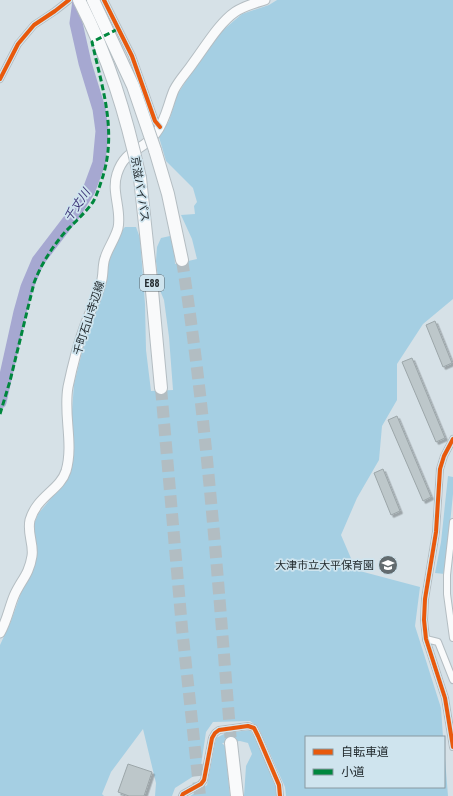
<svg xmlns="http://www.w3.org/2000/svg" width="453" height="796" viewBox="0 0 453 796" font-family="'Roboto Condensed','Noto Sans JP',sans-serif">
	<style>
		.green { fill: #a5cfe3 }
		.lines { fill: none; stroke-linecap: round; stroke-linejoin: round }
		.river { stroke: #a6a8d1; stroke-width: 13 }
		.building { fill: #bdc7ca; stroke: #9ca6a9; filter: url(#shadow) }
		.highway-tunnel { stroke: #b2bdc2; stroke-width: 12; stroke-dasharray: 12 6; stroke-linecap: butt }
		.street-casing { stroke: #b4bdc2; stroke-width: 8 }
		.secondary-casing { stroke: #b4bdc2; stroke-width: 11 }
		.highway-casing { stroke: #b4bdc2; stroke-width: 14 }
		.street { stroke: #f9fafb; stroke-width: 6 }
		.secondary { stroke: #f9fafb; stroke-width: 9 }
		.highway { stroke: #f9fafb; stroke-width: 12 }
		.highway-bridge-casing { stroke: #b4bdc2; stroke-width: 14; stroke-linecap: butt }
		.highway-bridge { stroke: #f9fafb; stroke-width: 12 }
		.quiet { stroke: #00873e; stroke-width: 3; stroke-dasharray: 6 3; stroke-linecap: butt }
		.cycleway-casing { stroke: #cfe4ee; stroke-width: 6 }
		.cycleway { stroke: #e8590c; stroke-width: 4 }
		.labels { text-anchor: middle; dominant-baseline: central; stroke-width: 3.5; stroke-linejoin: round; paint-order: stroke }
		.shield { fill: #cfe4ee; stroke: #576268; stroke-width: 1 }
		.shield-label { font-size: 10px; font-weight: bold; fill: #232b2f }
		.street-label { font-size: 11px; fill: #232b2f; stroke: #cfe4ee }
		.poi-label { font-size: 11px; fill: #232b2f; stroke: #cfe4ee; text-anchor: end }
		.water-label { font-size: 12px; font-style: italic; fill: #3c3377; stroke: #cfe4ee }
	</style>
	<defs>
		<filter id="shadow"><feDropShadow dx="2.5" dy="2.5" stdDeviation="0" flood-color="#0004"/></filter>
	</defs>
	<rect width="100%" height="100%" fill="#d6e1e7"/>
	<g class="green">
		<polygon points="277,0 453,0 453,299 423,324 397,364 397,400 382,426 379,460 357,498 341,535 356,570 420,587 415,626 441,708 443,737 306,737 306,787 444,787 444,746 448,796 286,796 285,787 258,727 250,721 213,722 206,732 200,772 175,788 172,796 155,796 156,783 143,729 111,772 102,794 104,796 0,796 0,645 11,621 22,590 26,584 32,567 32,529 38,514 67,479 74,384 88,328 107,265 121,231 125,227 136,227 140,238 145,304 146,350 151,391 173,390 169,337 164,300 159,288 156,261 157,247 161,238 170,236 174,247 175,264 197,259 192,239 181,215 195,214 194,206 197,202 193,188 166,161 159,137 169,121 177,95 191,73 222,31 242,14 269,5"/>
		<polygon points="448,476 453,477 453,494 445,574 435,573 441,542"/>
		<path d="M250,730C261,747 276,776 278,796H244L246,766L252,754L248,743L240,741L222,743L225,746L230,796H190L207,785L216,738L226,733Z"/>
	</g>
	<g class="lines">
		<polyline class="river" points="0,402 20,312 27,287 38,261 74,214 89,190 99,163 102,131 99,109 85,63 76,23 79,0"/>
	</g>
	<g class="building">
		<polygon points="435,321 452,363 443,367 426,325"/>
		<polygon points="412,358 445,438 436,442 402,362"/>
		<polygon points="397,416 431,497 423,501 388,420"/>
		<polygon points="383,469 400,511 391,515 374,473"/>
		<polygon points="128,764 152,772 144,796 129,796 118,792"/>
	</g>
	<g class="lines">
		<g class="highway-tunnel">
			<path d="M182,260C207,420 218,582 231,743"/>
			<polyline points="161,388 182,628 200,796"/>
		</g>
		<defs>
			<g id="street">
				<polyline points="104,0 132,56 155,121 160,127"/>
				<polyline points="0,79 18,44 34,25 55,11 69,0"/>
				<polyline points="453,439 444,456 440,469 436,532 425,599 424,620 426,639 445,698 453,747"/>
				<polyline points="453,522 447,575 447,594 453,638"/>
				<polyline points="426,639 438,642 453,680"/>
				<polyline points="182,796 183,794 201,784 204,780 212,738 215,733 219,730 248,726 254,728 258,736 279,785 280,796"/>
			</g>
			<path id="secondary" d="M0,633C7,621 9,608 14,596C21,580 29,575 32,556C34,544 27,534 30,520C37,496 60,490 66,471C74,443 63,415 68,387C72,368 77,347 84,328C89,313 97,299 101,283C104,275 102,266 105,258C108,248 115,239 118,228C122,210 111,192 117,174C125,148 144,151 156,133C166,120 168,104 174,90C179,80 187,72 193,63C205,47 219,23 235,12C244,6 255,3 265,0"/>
			<g id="highway">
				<polyline points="155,150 168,194 182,260"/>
				<polyline points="140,178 151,280 161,388"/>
				<polyline points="231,743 237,796"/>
			</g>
		</defs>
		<use href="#street" class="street-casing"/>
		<use href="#secondary" class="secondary-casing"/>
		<use href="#highway" class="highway-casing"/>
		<use href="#street" class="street"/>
		<use href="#secondary" class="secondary"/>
		<use href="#highway" class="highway"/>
		<defs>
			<g id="highway-bridge">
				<path d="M79,0C109,58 126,114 140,178"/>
				<polyline points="93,0 133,86 155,150"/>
			</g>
		</defs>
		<use href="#highway-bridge" class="highway-bridge-casing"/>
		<use href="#highway-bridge" class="highway-bridge"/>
		<path class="quiet" d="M0,414L10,381L34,283C41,264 53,246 66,231C75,222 85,213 93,202C97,195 100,185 103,176C117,130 102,87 92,42L120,28"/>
		<defs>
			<g id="cycleway">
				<polyline points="104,0 132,56 155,121 160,127"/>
				<polyline points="0,79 18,44 34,25 55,11 69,0"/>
				<polyline points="453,439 444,456 440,469 436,532 425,599 424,620 426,639 445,698 453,747"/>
				<polyline points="182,796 183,794 201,784 204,780 212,738 215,733 219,730 248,726 254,728 258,736 279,785 280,796"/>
			</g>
		</defs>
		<use href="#cycleway" class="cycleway-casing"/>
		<use href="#cycleway" class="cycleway"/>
	</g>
	<defs>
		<symbol id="school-disc" viewBox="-11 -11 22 22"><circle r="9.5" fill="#626b6f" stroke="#cfe4ee"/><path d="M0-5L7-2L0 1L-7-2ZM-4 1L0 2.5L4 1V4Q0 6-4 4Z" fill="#fff"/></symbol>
	</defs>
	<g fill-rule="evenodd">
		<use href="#school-disc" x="377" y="554" width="22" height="22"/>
	</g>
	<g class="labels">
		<rect class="shield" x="140" y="275" width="24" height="16" rx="3"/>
		<g class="shield-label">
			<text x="152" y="283">E88</text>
		</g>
		<g class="street-label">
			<text transform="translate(140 189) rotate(81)">京滋バイパス</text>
			<text transform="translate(89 318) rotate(-72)">千町石山寺辺線</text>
		</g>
		<g class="poi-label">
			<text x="374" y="565">大津市立大平保育園</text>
		</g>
		<g class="water-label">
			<text transform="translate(77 205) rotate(-56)">千丈川</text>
		</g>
	</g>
	<rect x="305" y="736" width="140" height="52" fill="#cfe4ee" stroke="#8a9aa2"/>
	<rect x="313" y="749" width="20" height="6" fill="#e8590c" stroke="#8a9aa2"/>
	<text x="341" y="756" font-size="12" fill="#232b2f">自転車道</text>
	<rect x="313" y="769" width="20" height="6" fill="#00873e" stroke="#8a9aa2"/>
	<text x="341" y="776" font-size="12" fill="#232b2f">小道</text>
</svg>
